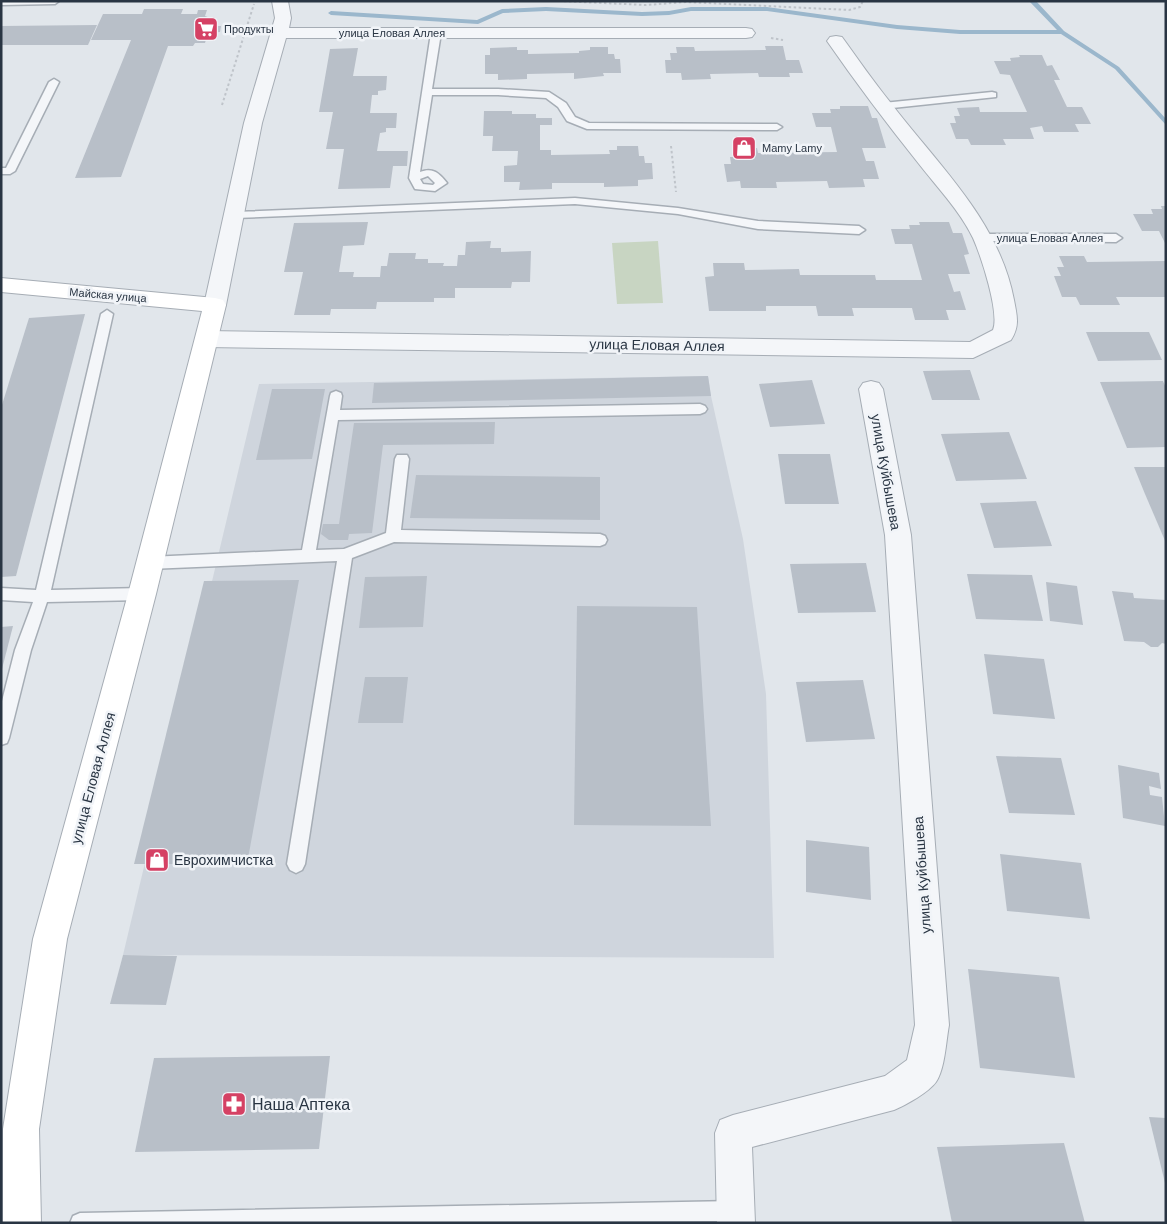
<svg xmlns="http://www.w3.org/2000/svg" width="1167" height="1224" viewBox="0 0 1167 1224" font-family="Arial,sans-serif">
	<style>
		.built { fill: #cfd5dd }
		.green { fill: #c8d5c2 }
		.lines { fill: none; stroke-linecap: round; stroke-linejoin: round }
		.stream { fill: #9bb7cc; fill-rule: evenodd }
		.building { fill: #b8bfc8 }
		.lane-casing { stroke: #a6adb5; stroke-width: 3 }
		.street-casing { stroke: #a6adb5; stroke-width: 2 }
		.secondary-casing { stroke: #a6adb5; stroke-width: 2 }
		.path { stroke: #bfc4ca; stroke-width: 2; stroke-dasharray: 2.5 2.5; stroke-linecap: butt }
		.lane { fill: #f4f6f9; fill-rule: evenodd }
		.street { fill: #f4f6f9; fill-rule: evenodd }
		.secondary { fill: #fff; fill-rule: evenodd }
		.labels { text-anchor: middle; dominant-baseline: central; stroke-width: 5; stroke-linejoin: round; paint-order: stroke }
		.far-poi-label { font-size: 11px; fill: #293543; stroke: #f1f4f8; text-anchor: start }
		.far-street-label { font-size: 11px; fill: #293543; stroke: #f1f4f8 }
		.street-label { font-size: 14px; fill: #293543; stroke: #f1f4f8 }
		.poi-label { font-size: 14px; fill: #293543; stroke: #f1f4f8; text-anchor: start }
		.near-poi-label { font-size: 16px; fill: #293543; stroke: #f1f4f8; text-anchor: start }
	</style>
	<rect width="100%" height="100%" fill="#e1e6eb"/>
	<polygon class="built" points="708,376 711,396 743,539 766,694 774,958 123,955 259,384"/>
	<polygon class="green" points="658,241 663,303 617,304 612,243"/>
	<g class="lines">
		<polygon class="stream" points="1029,1 1036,1 1064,31 1119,67 1166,119 1166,125 1115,69 1061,34 960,34 897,29 767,11 691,11 669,15 642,16 546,11 503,13 478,24 331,15 328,13 331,11 477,20 502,9 546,7 642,12 669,11 691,7 767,7 897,25 960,30 1057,30"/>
	</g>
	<g class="building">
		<polygon points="144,9 183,9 181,14 197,14 198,10 207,10 205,16 213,19 210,26 221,26 220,32 208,33 205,43 195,43 193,46 168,46 121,177 75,178 131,40 91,40 103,14 142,14"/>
		<polygon points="97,25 88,45 1,45 1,26"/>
		<polygon points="765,46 783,46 786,60 799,60 803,73 789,73 790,77 759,77 758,73 710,74 711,79 682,80 681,73 666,73 665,60 671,60 670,53 677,53 676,47 694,47 695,51 766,50"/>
		<polygon points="517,47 517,50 528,50 528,54 579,53 579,51 590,50 590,47 608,47 608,54 614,54 615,59 620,59 621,73 603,73 604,76 574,79 574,73 527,74 527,79 498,80 498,74 485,74 485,55 490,55 490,48"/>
		<polygon points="358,48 353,76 387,76 386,90 378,91 378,95 372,95 370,113 397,113 396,128 386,128 386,132 380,133 377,151 408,151 407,166 393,166 390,188 338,189 344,149 326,149 333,112 319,112 330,49"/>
		<polygon points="1019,55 1042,55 1047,66 1052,65 1060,80 1054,80 1067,107 1082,107 1091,124 1075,124 1079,132 1044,132 1042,126 1030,128 1034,139 1003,139 1006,145 971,145 968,139 956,139 950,123 956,123 954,116 960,116 957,108 979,107 980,112 1027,112 1010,75 1000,74 994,61 1011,61 1010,58 1020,57"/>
		<polygon points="840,106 868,106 872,118 877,118 886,148 862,148 866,161 874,161 879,179 863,179 865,187 829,188 827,181 776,182 777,188 741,188 740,181 727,182 724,164 731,164 730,157 736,157 734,148 757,148 758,153 837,152 831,127 816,127 812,113 831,113 830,109 840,109"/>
		<polygon points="484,111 512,111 512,114 536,114 536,118 552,118 552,125 540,125 540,150 551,150 551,155 610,154 609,150 617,150 617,146 638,146 639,156 644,156 645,163 652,163 653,179 638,180 638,186 604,187 604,183 552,183 552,189 519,190 520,182 504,182 504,166 517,165 518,151 492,151 493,136 483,136"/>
		<polygon points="1161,206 1166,206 1166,245 1159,231 1142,231 1133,214 1153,214 1151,209 1162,209"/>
		<polygon points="368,222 364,245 343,246 339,272 354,272 353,277 380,277 381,266 387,266 389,253 416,253 415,259 428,259 428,263 444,263 443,266 457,266 458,255 465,255 466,242 491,241 490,248 501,248 501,252 531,251 530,282 512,282 511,288 455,288 455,298 434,298 434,302 377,302 376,309 331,309 330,315 294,315 303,272 284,272 294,223"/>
		<polygon points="919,222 949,222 953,233 962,233 969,254 964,255 970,274 948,274 954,292 960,291 966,310 946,310 949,320 915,320 912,308 852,308 854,316 818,316 816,306 766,306 766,311 709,311 705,277 714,276 713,263 744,263 745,270 799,269 800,275 875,275 876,280 922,280 912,244 895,244 891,229 910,229 909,225 920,225"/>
		<polygon points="1059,256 1084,256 1087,262 1166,261 1166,297 1116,297 1120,305 1080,305 1076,297 1062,297 1054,276 1061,276 1057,267 1064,267"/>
		<polygon points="85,314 16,576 1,577 1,408 29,318"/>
		<polygon points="1086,332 1149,332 1162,360 1098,361"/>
		<polygon points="970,370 980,400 932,400 923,371"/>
		<polygon points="708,376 711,396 372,403 374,383"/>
		<polygon points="812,380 825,424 770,427 759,384"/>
		<polygon points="1163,381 1166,388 1166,447 1127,448 1100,382"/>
		<polygon points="272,389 325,389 312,459 256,460"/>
		<polygon points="495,422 494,444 383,445 372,533 349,534 348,540 329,540 321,534 323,524 339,524 354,423"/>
		<polygon points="1009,432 1027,479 956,481 941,434"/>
		<polygon points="778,454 830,454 839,504 785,504"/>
		<polygon points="1134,467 1166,467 1166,543 1145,494"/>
		<polygon points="416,475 600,477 600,520 410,518"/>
		<polygon points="1036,501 1052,546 994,548 980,503"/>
		<polygon points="866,563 876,612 798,613 790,564"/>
		<polygon points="967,574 1032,575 1043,621 976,619"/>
		<polygon points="427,576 423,627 359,628 365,577"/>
		<polygon points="299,580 247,864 134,864 204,581"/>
		<polygon points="1046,582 1077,586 1083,625 1050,621"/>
		<polygon points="1112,591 1133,593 1134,598 1166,600 1166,644 1162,643 1158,647 1151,647 1144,642 1124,641"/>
		<polygon points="577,606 697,607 711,826 574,825"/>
		<polygon points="13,626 2,669 1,669 1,627"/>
		<polygon points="984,654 1044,659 1055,719 993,714"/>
		<polygon points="365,677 408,677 403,723 358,723"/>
		<polygon points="863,680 875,739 806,742 796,682"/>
		<polygon points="996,756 1061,758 1075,815 1009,813"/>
		<polygon points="1118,765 1159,773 1161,789 1149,786 1150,795 1162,797 1165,826 1123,818"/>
		<polygon points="806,840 869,847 871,900 806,892"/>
		<polygon points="1000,854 1081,863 1090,919 1007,911"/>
		<polygon points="123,955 177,956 166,1005 110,1004"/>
		<polygon points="968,969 1059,977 1075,1078 980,1068"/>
		<polygon points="330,1056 319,1149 135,1152 154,1058"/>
		<polygon points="1149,1117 1166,1118 1166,1183 1165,1183"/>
		<polygon points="1064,1143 1085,1223 952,1223 937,1147"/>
	</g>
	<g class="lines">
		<defs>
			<g id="lane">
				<polygon points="1,1 59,1 55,4 1,5"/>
				<path d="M436,30L441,33L432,89H498L549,92L566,103L575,117L589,123L777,124L782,127L777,130L587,129L567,121L558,107L546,98L498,95H432L420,172C433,167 439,173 447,183L435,191L415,189L409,178L431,33ZM428,176L435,183L433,185L423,184L420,179Z"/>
				<polygon points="54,79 59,82 15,171 10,174 1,174 1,168 6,168 49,82"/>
				<polygon points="992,92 996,93 996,97 883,109 878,106 883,103"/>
				<polygon points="575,198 678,208 758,221 859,226 865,230 859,234 758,229 678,214 575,204 235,218 229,215 235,212"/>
				<polygon points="983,234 1116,234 1122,238 1116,242 979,241 977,238"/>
				<polygon points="107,310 113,314 51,590 142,588 147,590 149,594 147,598 142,600 47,602 31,650 9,738 7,743 1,745 1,705 15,650 33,602 1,600 1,588 36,590 101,314"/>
				<polygon points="336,391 341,393 342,396 340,410 700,404 705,406 707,409 705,412 700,414 338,420 316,550 344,549 386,533 395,459 397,455 407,455 409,459 401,530 600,534 605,536 607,540 605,544 600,546 394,542 352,558 305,864 302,870 296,873 290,870 287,864 337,561 149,569 144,567 142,563 144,559 149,557 302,550 330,396 331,393"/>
				<polygon points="735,1201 742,1204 745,1211 742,1218 735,1221 70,1223 73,1216 80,1213"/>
			</g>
			<g id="street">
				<polygon points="272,1 288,1 291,18 289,28 746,28 752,29 755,33 752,37 746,38 286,38 262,123 226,305 223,310 215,312 207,310 204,305 244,123 275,18"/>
				<path d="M836,36L842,37C858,59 873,81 890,102C937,164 999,220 1014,300C1017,316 1020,326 1011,340L973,358L206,347L198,345L195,339L198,333L206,331L970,342L993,330C1000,313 981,256 973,238C960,211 937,187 919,164C887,124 856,83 827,41L830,37Z"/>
				<path d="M871,381L879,383L883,389L911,535L949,1025C946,1041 945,1069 936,1082C929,1092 906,1105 894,1110L752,1147L755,1223H717L715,1133L720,1120L733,1115L885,1076L907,1060L915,1025L885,535L859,389L863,383Z"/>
			</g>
			<polygon id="secondary" points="1,278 215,298 223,300 226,305 156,594 67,939 39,1129 41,1223 3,1223 3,1129 33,939 128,594 202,311 1,292"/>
		</defs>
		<use href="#lane" class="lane-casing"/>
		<use href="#street" class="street-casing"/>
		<use href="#secondary" class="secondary-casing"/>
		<g class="path">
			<polyline points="559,1 646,5 686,2 849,10 860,7 863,1"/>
			<polyline points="771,38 783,40"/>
			<polyline points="222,105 254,4"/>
			<polyline points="671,146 676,192"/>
		</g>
		<use href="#lane" class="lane"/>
		<use href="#street" class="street"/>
		<use href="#secondary" class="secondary"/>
	</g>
	<defs>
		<symbol id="supermarket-square" viewBox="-11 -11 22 22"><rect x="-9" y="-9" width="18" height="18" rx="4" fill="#d54164" stroke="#f1f4f8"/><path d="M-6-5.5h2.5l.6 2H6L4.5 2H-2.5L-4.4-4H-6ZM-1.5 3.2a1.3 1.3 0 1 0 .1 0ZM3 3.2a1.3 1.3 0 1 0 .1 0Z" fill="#fff"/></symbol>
		<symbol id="shop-square" viewBox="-11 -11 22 22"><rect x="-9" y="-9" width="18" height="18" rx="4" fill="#d54164" stroke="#f1f4f8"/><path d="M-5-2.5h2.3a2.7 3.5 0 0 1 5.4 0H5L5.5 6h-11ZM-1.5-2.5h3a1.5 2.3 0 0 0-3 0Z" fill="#fff"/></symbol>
		<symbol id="pharmacy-square" viewBox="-11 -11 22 22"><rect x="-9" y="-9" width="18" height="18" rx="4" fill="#d54164" stroke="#f1f4f8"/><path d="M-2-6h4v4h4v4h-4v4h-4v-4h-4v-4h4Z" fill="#fff"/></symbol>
	</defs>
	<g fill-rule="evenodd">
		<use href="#supermarket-square" x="192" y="15" width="28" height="28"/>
		<use href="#shop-square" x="730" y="134" width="28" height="28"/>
		<use href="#shop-square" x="143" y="846" width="28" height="28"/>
		<use href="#pharmacy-square" x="220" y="1090" width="28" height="28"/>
	</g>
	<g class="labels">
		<g class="far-poi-label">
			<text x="224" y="29">Продукты</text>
			<text x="762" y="148">Mamy Lamy</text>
		</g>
		<g class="far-street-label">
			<text x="392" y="33">улица Еловая Аллея</text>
			<text x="1050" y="238">улица Еловая Аллея</text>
			<text transform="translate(108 295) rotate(5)">Майская улица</text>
		</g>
		<g class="street-label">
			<text transform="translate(657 345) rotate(1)">улица Еловая Аллея</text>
			<text transform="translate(886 472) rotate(80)">улица Куйбышева</text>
			<text transform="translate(93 778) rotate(-75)">улица Еловая Аллея</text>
			<text transform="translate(922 875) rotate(-94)">улица Куйбышева</text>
		</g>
		<g class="poi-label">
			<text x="174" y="860">Еврохимчистка</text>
		</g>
		<g class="near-poi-label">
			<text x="252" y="1104">Наша Аптека</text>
		</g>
	</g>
	<rect width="1167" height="1224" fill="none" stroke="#293543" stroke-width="5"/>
</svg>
